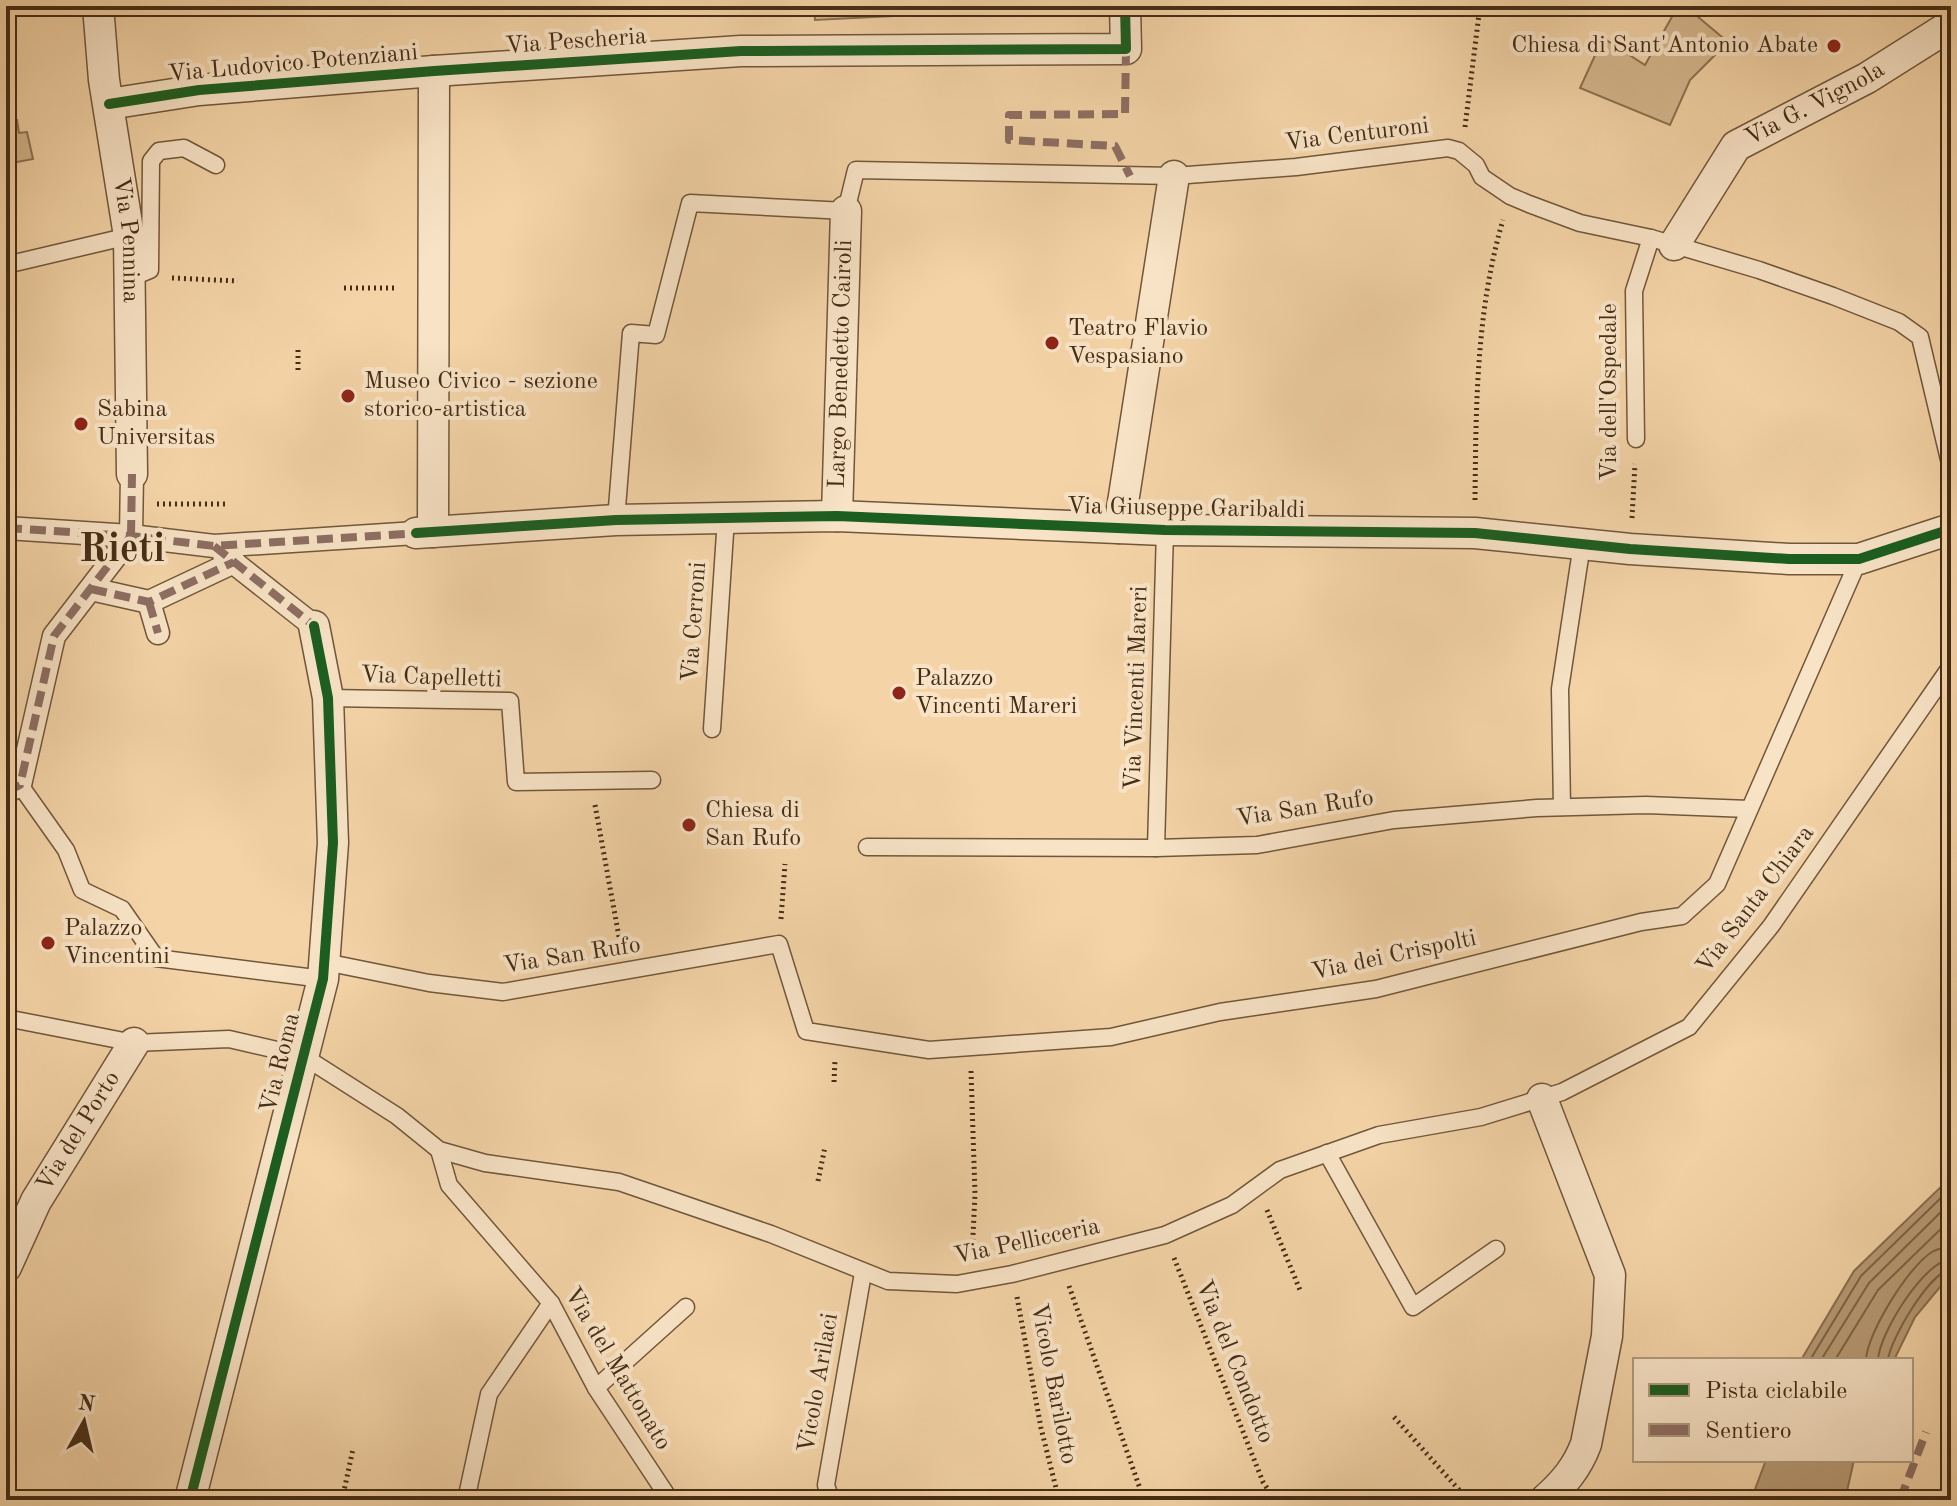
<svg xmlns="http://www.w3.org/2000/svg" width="1957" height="1506" viewBox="0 0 1957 1506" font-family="'Old Standard TT',serif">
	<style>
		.green { fill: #d6b88e; stroke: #8e7252; stroke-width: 2 }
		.water { fill: #b89b75; stroke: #8a6f4f; stroke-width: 2 }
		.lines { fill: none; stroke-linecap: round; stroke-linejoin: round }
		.shore { stroke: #7e6445; stroke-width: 2 }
		.service-casing { stroke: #71573a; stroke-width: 19 }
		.pedestrian-casing { stroke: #71573a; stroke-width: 25 }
		.minor-casing { stroke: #71573a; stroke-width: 33 }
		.path { stroke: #452d15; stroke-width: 5; stroke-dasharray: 2 4; stroke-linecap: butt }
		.service { stroke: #f8e3c6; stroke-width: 16 }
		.pedestrian { stroke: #f8e3c6; stroke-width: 22 }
		.minor { stroke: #f8e3c6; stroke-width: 30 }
		.quiet { stroke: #8d6e63; stroke-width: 8; stroke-dasharray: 16 8; stroke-linecap: butt }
		.cycleway-casing { stroke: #f8e3c6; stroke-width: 15 }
		.cycleway { stroke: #1b5e20; stroke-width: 10 }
		.poi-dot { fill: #8f2418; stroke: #f8e3c6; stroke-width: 3 }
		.labels { text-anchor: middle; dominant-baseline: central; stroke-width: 8; stroke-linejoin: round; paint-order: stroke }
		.street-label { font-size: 24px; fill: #452d15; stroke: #f8e3c6 }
		.poi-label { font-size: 24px; fill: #452d15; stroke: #f8e3c6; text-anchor: start }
		.town-label { font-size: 40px; font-weight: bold; fill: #452d15; stroke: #f8e3c6 }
	</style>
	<rect width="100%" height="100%" fill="#f4d4a7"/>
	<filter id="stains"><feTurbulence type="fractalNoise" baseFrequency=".0025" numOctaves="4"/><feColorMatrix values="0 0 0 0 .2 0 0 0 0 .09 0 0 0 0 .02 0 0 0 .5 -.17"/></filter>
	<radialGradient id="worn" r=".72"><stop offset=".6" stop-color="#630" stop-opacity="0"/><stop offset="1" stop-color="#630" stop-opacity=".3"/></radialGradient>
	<g class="green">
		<polygon points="814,6 1095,6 815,20"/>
		<polygon points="1678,6 1685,6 1728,42 1690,80 1670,125 1580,88 1603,38 1645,65"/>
		<polygon points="17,120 19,133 27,132 33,159 6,164 6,121"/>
	</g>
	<g class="water">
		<polygon points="1951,1177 1951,1274 1915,1317 1894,1360 1801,1360 1854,1271"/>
		<polygon points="1766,1460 1854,1460 1845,1500 1751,1500"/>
	</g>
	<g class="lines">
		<g class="shore">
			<polyline points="1810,1360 1861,1276 1951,1188"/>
			<polyline points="1821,1360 1869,1283 1951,1202"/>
			<polyline points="1835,1360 1878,1290 1951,1219"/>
			<path d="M1866,1360C1867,1333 1909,1266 1932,1252C1938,1248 1944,1248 1951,1247"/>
			<path d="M1878,1360C1879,1334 1924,1261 1951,1259"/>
			<path d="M1888,1360C1890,1339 1930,1272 1951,1269"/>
		</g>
		<defs>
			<g id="service">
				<polyline points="6,265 129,236"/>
				<polyline points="131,278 150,270 151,161 159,151 184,148 216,165"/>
				<polyline points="1636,439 1634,291 1651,238"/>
				<polyline points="616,520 631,333 656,335 690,203 846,211 856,170 1174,176 1296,167 1448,148 1459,151 1476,165 1482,177 1510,196 1529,204 1580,223 1651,238 1759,270 1833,296 1899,322 1920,337 1951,468"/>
				<polyline points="328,698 510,701 516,782 652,780"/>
				<polyline points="712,729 726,518"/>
				<polyline points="20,785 66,850 82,890 122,909 156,958 323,979"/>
				<polyline points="1562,807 1560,689 1582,544"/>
				<polyline points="867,847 1156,848 1257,845 1394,820 1537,808 1646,805 1749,809"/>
				<polyline points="1156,848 1165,530"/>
				<polyline points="325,962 429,983 503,992 779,944 806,1031 929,1050 1111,1037 1220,1012 1376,989 1641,922 1682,916 1717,884 1859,559"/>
				<polyline points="6,1018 134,1043 229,1039 303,1056 397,1116 439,1150 485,1163 619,1182 771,1234 888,1281 957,1284 1012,1274 1165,1235 1232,1205 1280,1170 1379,1135 1481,1117 1562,1092 1689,1027 1771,926 1951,666"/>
				<polyline points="439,1150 449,1185 551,1303 596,1388 670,1500"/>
				<polyline points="1327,1153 1413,1307 1496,1249"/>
				<polyline points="596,1388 686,1307"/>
				<polyline points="466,1500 489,1394 551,1303"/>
				<polyline points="831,1500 826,1485 863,1273"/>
			</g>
			<g id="pedestrian">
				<polyline points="6,528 131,536 214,546 416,533"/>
				<polyline points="131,536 132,474"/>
				<polyline points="224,555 314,626"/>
				<polyline points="91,589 149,602 234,562"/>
				<polyline points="149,602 158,633"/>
				<polyline points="6,792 20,785 54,636 131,536"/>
			</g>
			<g id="minor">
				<path id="s1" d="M98,6L104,80L129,236L132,474"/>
				<polyline points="109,104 199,90 434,71 741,51 1126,49 1125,6"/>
				<path id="s2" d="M1674,245L1736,146L1867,78L1951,25"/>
				<path id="s3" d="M837,516L846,211"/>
				<polyline points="1119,528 1174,176"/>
				<polyline points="433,532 434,71"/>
				<polyline points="416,533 616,520 837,516 1165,530 1475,533 1630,549 1789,559 1859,559 1951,529"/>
				<path d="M1542,1099L1610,1275L1607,1336L1586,1444C1577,1468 1564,1483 1545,1500"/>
				<path id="s4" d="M6,1267L36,1201L134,1043"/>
				<polyline points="190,1500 323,979 333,843 328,698 314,626"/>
			</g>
		</defs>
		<use href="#service" class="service-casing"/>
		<use href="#pedestrian" class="pedestrian-casing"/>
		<use href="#minor" class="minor-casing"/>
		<g class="path">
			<polyline points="740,6 740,18"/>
			<polyline points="1465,127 1480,6"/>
			<polyline points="172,278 238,281"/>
			<polyline points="344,288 398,288"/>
			<polyline points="298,370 298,348"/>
			<path d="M1475,500C1476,406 1476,311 1503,220"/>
			<polyline points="157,504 228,504"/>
			<polyline points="1632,518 1635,464"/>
			<polyline points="595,805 621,948"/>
			<polyline points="781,919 785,864"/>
			<polyline points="971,1071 975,1194 972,1256"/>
			<polyline points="834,1082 835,1060"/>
			<polyline points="818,1181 825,1147"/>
			<polyline points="1267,1210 1300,1290"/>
			<polyline points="1174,1258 1263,1482 1275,1500"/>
			<polyline points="1069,1286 1144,1500"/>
			<polyline points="1017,1297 1041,1428 1059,1500"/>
			<polyline points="1394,1417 1468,1500"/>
			<polyline points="342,1500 353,1449"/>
		</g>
		<use href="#service" class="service"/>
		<use href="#pedestrian" class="pedestrian"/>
		<use href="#minor" class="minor"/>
		<g class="quiet">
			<polyline points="1126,49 1125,114 1009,115 1009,140 1115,146 1130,176"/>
			<polyline points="6,528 131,536 214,546 421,533"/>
			<polyline points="131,536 132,474"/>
			<polyline points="214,546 314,626 315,630"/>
			<polyline points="91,589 149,602 234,562"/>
			<polyline points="149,602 158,633"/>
			<polyline points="6,792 20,785 54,636 131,536"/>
			<polyline points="1900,1500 1926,1432"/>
		</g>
		<defs>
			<g id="cycleway">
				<polyline points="109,104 199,90 434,71 741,51 1126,49 1125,6"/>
				<polyline points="416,533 616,520 837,516 1165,530 1475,533 1630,549 1789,559 1859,559 1951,529"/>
				<polyline points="190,1500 323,979 333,843 328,698 314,626"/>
			</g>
		</defs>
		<use href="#cycleway" class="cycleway-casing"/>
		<use href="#cycleway" class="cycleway"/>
	</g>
	<g class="poi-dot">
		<circle cx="1834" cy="46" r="8"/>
		<circle cx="1052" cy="343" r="8"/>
		<circle cx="348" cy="396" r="8"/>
		<circle cx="81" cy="424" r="8"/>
		<circle cx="899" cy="693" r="8"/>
		<circle cx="689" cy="825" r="8"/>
		<circle cx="48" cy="943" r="8"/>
	</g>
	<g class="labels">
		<g class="street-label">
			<text transform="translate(576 42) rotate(-4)">Via Pescheria</text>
			<text transform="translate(293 64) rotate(-5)">Via Ludovico Potenziani</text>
			<text stroke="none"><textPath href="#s2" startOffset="206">Via G. Vignola</textPath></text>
			<text transform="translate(1357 135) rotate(-7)">Via Centuroni</text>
			<text stroke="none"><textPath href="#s1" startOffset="236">Via Pennina</textPath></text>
			<text stroke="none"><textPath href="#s3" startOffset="152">Largo Benedetto Cairoli</textPath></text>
			<text transform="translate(1610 392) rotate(-90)">Via dell'Ospedale</text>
			<text transform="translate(1186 509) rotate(1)">Via Giuseppe Garibaldi</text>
			<text transform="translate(695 622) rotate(-86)">Via Cerroni</text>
			<text transform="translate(431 678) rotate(2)">Via Capelletti</text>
			<text transform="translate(1137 688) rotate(-88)">Via Vincenti Mareri</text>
			<text transform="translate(1305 809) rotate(-9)">Via San Rufo</text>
			<text transform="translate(1756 900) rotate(-53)">Via Santa Chiara</text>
			<text transform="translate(572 956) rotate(-9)">Via San Rufo</text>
			<text transform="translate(1394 956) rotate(-12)">Via dei Crispolti</text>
			<text transform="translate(281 1063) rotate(-76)">Via Roma</text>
			<text stroke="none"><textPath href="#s4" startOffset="154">Via del Porto</textPath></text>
			<text transform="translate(1027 1242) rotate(-12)">Via Pellicceria</text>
			<text transform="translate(1234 1362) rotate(68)">Via del Condotto</text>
			<text transform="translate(617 1369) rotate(59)">Via del Mattonato</text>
			<text transform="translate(819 1383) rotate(-80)">Vicolo Arilaci</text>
			<text transform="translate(1053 1384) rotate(79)">Vicolo Barilotto</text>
		</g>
		<g class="poi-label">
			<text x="1818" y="46" text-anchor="end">Chiesa di Sant'Antonio Abate</text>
			<text x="1068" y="329">Teatro Flavio<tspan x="1068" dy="28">Vespasiano</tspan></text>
			<text x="364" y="382">Museo Civico - sezione<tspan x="364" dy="28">storico-artistica</tspan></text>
			<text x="97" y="410">Sabina<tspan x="97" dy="28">Universitas</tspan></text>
			<text x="915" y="679">Palazzo<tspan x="915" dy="28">Vincenti Mareri</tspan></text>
			<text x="705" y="811">Chiesa di<tspan x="705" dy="28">San Rufo</tspan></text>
			<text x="64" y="929">Palazzo<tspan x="64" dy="28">Vincentini</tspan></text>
		</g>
		<g class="town-label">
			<text x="122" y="551">Rieti</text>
		</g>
	</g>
	<rect width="1957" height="1506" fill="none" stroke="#f4d4a7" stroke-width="32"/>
	<rect x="8" y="8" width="1941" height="1490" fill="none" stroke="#452d15" stroke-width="4"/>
	<rect x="16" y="16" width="1925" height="1474" fill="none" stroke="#452d15" stroke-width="2"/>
	<rect x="1633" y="1358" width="280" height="104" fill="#f8e3c6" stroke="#b09a7f" stroke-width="2"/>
	<rect x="1649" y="1384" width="40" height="12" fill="#1b5e20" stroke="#b09a7f" stroke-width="2"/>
	<text x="1705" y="1398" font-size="24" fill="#452d15">Pista ciclabile</text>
	<rect x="1649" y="1424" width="40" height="12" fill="#8d6e63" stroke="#b09a7f" stroke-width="2"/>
	<text x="1705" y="1438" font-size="24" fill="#452d15">Sentiero</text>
	<g transform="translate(84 1422) rotate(8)" stroke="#f8e3c6" stroke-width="6" paint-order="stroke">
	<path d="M0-6L14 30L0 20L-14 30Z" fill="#452d15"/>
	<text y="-12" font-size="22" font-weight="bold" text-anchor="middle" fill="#452d15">N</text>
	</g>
	<rect width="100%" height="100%" filter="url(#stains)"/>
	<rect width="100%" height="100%" fill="url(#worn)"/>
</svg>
